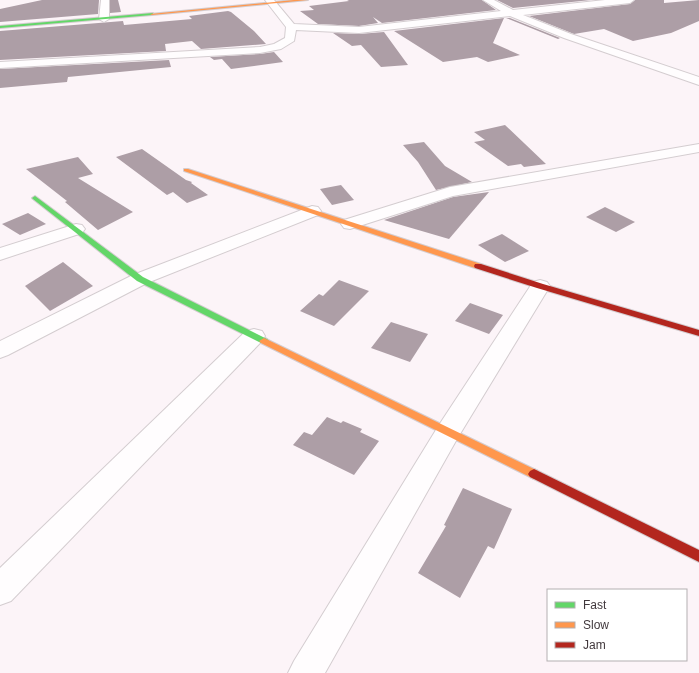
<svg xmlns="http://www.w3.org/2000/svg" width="699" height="673" viewBox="0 0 699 673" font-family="Arial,sans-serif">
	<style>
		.building { fill: #ad9ea6 }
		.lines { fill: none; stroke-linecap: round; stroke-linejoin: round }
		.street-casing { stroke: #d4cdd0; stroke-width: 2 }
		.fast-casing { stroke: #d4cdd0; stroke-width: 2 }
		.slow-casing { stroke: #d4cdd0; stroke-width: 2 }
		.jam-casing { stroke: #d4cdd0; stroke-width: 2 }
		.street { fill: #fffdfe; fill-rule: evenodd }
		.fast { fill: #63d668; fill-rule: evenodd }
		.slow { fill: #ff974d; fill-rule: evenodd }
		.jam { fill: #b3261e; fill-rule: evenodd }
	</style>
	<rect width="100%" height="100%" fill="#fcf4f8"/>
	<g class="building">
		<polygon points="42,0 99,0 98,14 0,22 0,9"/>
		<polygon points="110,0 118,0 121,12 110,13"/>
		<polygon points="347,0 482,0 496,10 382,23 373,17 378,23 359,26 318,24 300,11 314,10 309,6 349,1"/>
		<polygon points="497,0 591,0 513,8"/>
		<polygon points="635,0 664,0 664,3 699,0 699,21 671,33 633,41 604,29 574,34 529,16 630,4"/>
		<polygon points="228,11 231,12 254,31 266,44 201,49 192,41 165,44 166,51 0,60 0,31 123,21 124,25 192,19 189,16"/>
		<polygon points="504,18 493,43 520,55 488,62 477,57 443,62 394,31"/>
		<polygon points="506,18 510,18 560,38 558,39"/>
		<polygon points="384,32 408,65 381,67 361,45 352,46 333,33 359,34"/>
		<polygon points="274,52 283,62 231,69 222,59 214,60 210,57 260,54"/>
		<polygon points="169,60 171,67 68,77 67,82 0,88 0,69"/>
		<polygon points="505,125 546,164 524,167 521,164 508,166 474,142 485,140 474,132"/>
		<polygon points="424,142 445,166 472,182 436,190 418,162 403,145"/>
		<polygon points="142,149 186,180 192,182 191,183 208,195 187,203 173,192 167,195 116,157"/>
		<polygon points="78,157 93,174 78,178 133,212 98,230 65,202 67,201 26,169"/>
		<polygon points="341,185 354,200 332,205 320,189"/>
		<polygon points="489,192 449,239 384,220 453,197"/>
		<polygon points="605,207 635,222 616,232 586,217"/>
		<polygon points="28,213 46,224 20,235 2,224"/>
		<polygon points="502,234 529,251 505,262 478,245"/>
		<polygon points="63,262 93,286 50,311 25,286"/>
		<polygon points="339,280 369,291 334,326 300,311 319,294 323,296"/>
		<polygon points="470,303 503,315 489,334 455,321"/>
		<polygon points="391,322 428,334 410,362 371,348"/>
		<polygon points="327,417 341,423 343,421 362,429 360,432 379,441 354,475 293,445 304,432 312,435"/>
		<polygon points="463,488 512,509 494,549 488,546 460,598 418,573 446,526 444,525"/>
	</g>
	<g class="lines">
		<defs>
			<g id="street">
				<polygon points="101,0 109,0 109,19 104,22 99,19"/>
				<polygon points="265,0 274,0 294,24 359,27 501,11 483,0 494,0 513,10 605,0 634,0 630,3 523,15 571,34 699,77 699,85 564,38 510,16 359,33 296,30 294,41 281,49 260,53 0,68 0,62 260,47 274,44 285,38 286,27"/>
				<polygon points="699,144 699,152 453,196 350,229 344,228 341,224 344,220 450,187"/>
				<polygon points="312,206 318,207 321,211 318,215 147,283 8,355 0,358 0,341 133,275"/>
				<polygon points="76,224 82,225 85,229 82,233 0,260 0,248"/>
				<polygon points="540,280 547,282 550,286 457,439 325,673 288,673 294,661 439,425 533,282"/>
				<polygon points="254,329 262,331 265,336 262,341 11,601 0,605 0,568 246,331"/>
			</g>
			<g id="fast">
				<polygon points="153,13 152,15 0,28 0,26"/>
				<polygon points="35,196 143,277 267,339 269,341 267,343 261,343 137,281 33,199 32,198"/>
			</g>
			<g id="slow">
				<polygon points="294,0 308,0 152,15 150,14"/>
				<polygon points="184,169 188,169 481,264 482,266 481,268 475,268 184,171"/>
				<polygon points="264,338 538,471 540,474 538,477 534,479 530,477 261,343 259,341"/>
			</g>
			<g id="jam">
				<polygon points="475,264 481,264 543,284 699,330 699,336 537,288 475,268 474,266"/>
				<polygon points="534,469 699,550 699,562 530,477 528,474 530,471"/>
			</g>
		</defs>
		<use href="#street" class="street-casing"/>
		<use href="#fast" class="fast-casing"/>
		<use href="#slow" class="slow-casing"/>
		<use href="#jam" class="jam-casing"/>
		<use href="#street" class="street"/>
		<use href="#fast" class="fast"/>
		<use href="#slow" class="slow"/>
		<use href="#jam" class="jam"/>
	</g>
	<rect x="547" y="589" width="140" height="72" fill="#ffffff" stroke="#b3afb1"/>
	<rect x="555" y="602" width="20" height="6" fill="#63d668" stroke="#b3afb1"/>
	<text x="583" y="609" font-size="12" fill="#41383c">Fast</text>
	<rect x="555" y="622" width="20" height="6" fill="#ff974d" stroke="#b3afb1"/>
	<text x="583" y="629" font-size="12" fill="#41383c">Slow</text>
	<rect x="555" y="642" width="20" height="6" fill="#b3261e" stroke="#b3afb1"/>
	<text x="583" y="649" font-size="12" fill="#41383c">Jam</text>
</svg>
